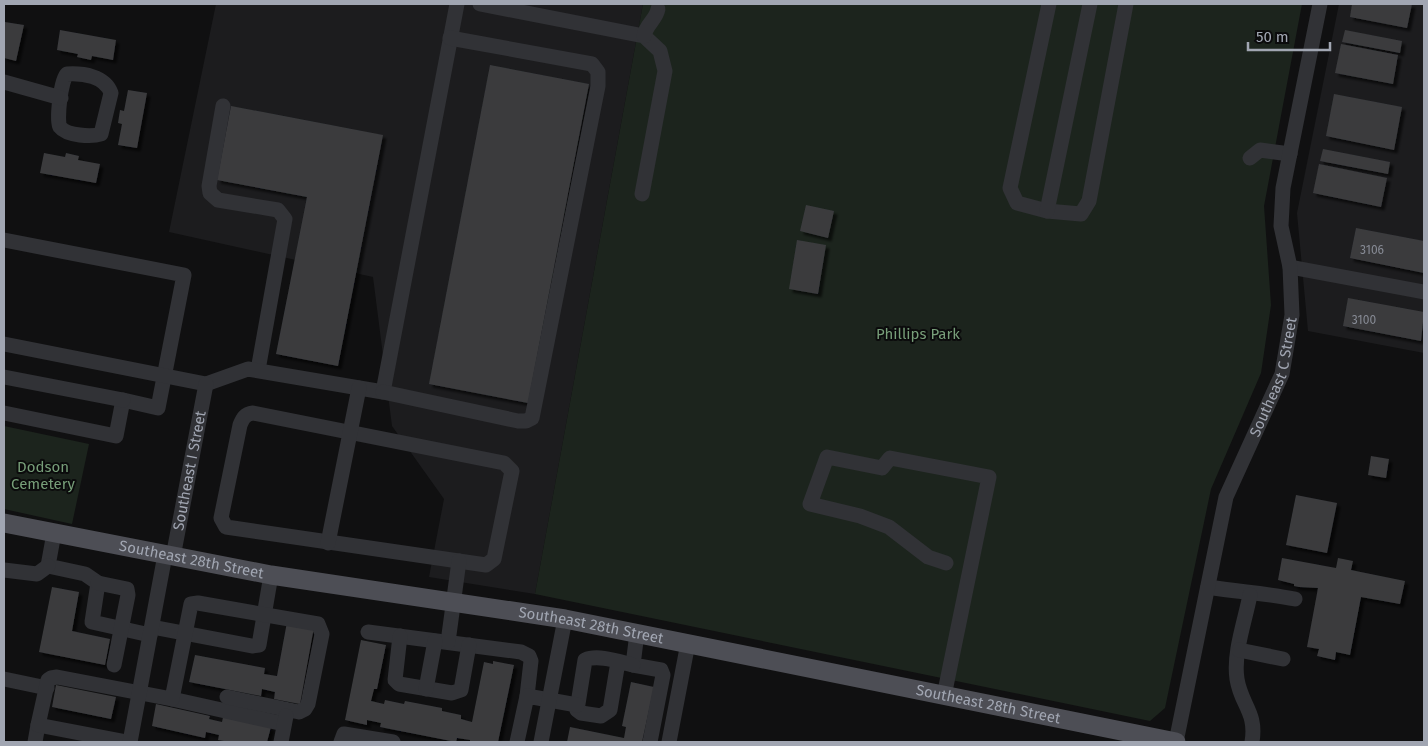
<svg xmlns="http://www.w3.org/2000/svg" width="1428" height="746" viewBox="0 0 1428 746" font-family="'Fira Sans',sans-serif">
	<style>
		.built { fill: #1c1c1e }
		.green { fill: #1c241d }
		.building { fill: #3a3b3e; filter: url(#shadow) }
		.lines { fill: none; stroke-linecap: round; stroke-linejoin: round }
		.minor { stroke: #313236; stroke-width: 15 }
		.major { stroke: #4d4e55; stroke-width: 19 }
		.labels { text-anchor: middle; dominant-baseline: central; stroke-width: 4; stroke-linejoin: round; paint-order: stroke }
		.number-label { font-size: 12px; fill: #878b95 }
		.park-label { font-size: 15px; fill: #779e79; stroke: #0b0b0c }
		.street-label { font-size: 15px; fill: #a1a6b2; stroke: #0b0b0c }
	</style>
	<defs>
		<filter id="shadow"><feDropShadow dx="3.5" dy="3.5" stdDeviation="1" flood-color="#0009"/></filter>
	</defs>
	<rect width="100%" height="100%" fill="#101011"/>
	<g class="built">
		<polygon points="216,4 643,4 535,594 429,577 444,499 392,426 373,277 169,232"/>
		<polygon points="1339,4 1424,4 1424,353 1308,331 1297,213"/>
	</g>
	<g class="green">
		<polygon points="643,4 1302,4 1264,206 1271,305 1261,373 1211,489 1165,708 1150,721 535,594"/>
		<polygon points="4,426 89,444 72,524 4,509"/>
	</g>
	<g class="building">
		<polygon points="1352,4 1412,4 1407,28 1350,17"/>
		<polygon points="5,22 24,25 16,61 4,58"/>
		<polygon points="60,30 116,40 113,60 92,56 91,60 77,57 78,54 57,50"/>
		<polygon points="1345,30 1402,41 1400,53 1342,42"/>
		<polygon points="1341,44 1398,55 1393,84 1335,73"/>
		<polygon points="490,65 589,84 528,403 429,384"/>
		<polygon points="128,90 147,93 137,148 118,145 122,124 118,123 120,110 124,111"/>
		<polygon points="1334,94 1402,107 1394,150 1326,136"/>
		<polygon points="231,106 383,135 338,366 276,354 307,197 217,180"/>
		<polygon points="1323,149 1390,162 1388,174 1320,161"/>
		<polygon points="44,153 65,157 66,153 79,156 78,160 100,164 96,183 40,173"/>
		<polygon points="1319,164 1387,178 1381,207 1313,193"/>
		<polygon points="806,205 834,211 828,238 800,231"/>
		<polygon points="1356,228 1424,241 1424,273 1350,258"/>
		<polygon points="797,240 826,245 818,294 789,289"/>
		<polygon points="1348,298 1424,312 1421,341 1343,326"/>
		<polygon points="1371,456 1389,459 1386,478 1368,475"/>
		<polygon points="1296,495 1337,503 1327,553 1286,545"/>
		<polygon points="1282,558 1336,568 1338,558 1353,561 1351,570 1405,581 1400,604 1361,597 1350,655 1336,652 1335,660 1317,656 1319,649 1307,647 1318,588 1299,587 1294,586 1294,584 1278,580"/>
		<polygon points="52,587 79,592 72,631 110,639 105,665 39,652"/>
		<polygon points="287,622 314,627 300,704 274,699 275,692 262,689 261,696 189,682 195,655 265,668 264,674 277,676"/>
		<polygon points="361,640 386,645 377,689 374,689 371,701 384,704 385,700 404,704 405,701 442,708 442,711 461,715 461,719 472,722 484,662 493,664 493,661 514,665 498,742 470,742 470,740 457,738 456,742 380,727 381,723 367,720 367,725 345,720"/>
		<polygon points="631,682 654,687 642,742 567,742 570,727 624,738 626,727 622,726"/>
		<polygon points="56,685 116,697 111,719 52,707"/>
		<polygon points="156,704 210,716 209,719 222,722 223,717 271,727 267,742 230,742 218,740 219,735 206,732 205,738 152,726"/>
	</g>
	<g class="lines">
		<g class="minor">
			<polyline points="480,4 644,36 660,51 665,71 642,194"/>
			<polyline points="1049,4 1010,188 1017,203 1047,211 1081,214 1089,201 1126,4"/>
			<path d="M644,36C646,24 656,20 658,9"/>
			<path d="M67,74C83,73 105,76 111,93L101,134C92,137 67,136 60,127C56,121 61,79 67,74Z"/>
			<polyline points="4,82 61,98"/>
			<polyline points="223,106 209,186 210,193 218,200 278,210 285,219 258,370"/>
			<polyline points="1250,158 1260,150 1290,154"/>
			<polyline points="1047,211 1090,4"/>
			<polyline points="4,240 184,275 158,408 123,400 116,436 4,413"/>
			<polyline points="1290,267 1424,292"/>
			<polyline points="4,344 206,384 248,369 383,392 457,4"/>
			<polyline points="4,377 123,400"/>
			<polyline points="383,392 518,421 526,421 532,418 598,86 598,72 592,64 450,38"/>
			<path d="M253,413L504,463L512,471L494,559L486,565L226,527L221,518L240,425C243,418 245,414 253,413Z"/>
			<polyline points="54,533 48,566 85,574 98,583 92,622 150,635"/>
			<polyline points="328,543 359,388"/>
			<path id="s1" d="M173,557L206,384"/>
			<polyline points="4,570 37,574 48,566"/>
			<polyline points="98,583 127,589 128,595 114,665"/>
			<path d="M1208,587C1238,592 1265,593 1295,599"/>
			<path d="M1250,595C1245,621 1233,653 1237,679C1241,705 1257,712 1252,742"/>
			<polyline points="152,627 252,646 259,645 271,575"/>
			<polyline points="368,632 521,652 529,656 531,661 527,696"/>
			<polyline points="637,633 633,665 661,670 663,675 650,742"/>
			<polyline points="400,636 395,680 399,684 452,693 461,690 469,645"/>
			<polyline points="448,642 459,561"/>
			<polyline points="1239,650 1283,659"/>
			<path d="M618,662L610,710L601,716L581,713L577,710L585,660C598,654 620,662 633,665"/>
			<polyline points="4,679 47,688"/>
			<polyline points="426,689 435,641"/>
			<polyline points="944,696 989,477 890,458 882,468 827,457 810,504 860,516 889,527 928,557 946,563"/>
			<polyline points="172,699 284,724"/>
			<polyline points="35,742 38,725"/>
			<polyline points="127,742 38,725 48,680 51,678 57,677 172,699 191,604 198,603 318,624 322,634 308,704 305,709 299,712 227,697"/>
			<polyline points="130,742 165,555"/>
			<polyline points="281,742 286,716"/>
			<polyline points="341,742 344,734 393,742"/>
			<polyline points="517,742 527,696 577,705"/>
			<polyline points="541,742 565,619"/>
			<polyline points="669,742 688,643"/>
			<path id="s2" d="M1176,742L1226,497L1282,374L1292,315L1290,267L1281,226L1283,188L1320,4"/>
		</g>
		<path class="major" id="s3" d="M4,523L271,575L565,619L1176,742"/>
	</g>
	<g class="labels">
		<g class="number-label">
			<text x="1372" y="250">3106</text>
			<text x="1364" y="320">3100</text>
		</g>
		<g class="park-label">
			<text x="918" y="334">Phillips Park</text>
			<text x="43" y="467">Dodson<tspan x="43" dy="17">Cemetery</tspan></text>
		</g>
		<g class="street-label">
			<text stroke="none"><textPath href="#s2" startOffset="380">Southeast C Street</textPath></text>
			<text stroke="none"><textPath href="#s1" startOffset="88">Southeast I Street</textPath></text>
			<text stroke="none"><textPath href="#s3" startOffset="191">Southeast 28th Street</textPath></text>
			<text stroke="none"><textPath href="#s3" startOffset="596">Southeast 28th Street</textPath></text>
			<text stroke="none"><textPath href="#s3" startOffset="1001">Southeast 28th Street</textPath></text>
		</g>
	</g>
	<rect width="1428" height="746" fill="none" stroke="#a1a6b2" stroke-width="10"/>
	<path d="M1248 42v8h82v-8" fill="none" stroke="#a1a6b2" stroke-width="2.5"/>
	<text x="1256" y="42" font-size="15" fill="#a1a6b2" stroke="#0b0b0c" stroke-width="4" paint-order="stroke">50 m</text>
</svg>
